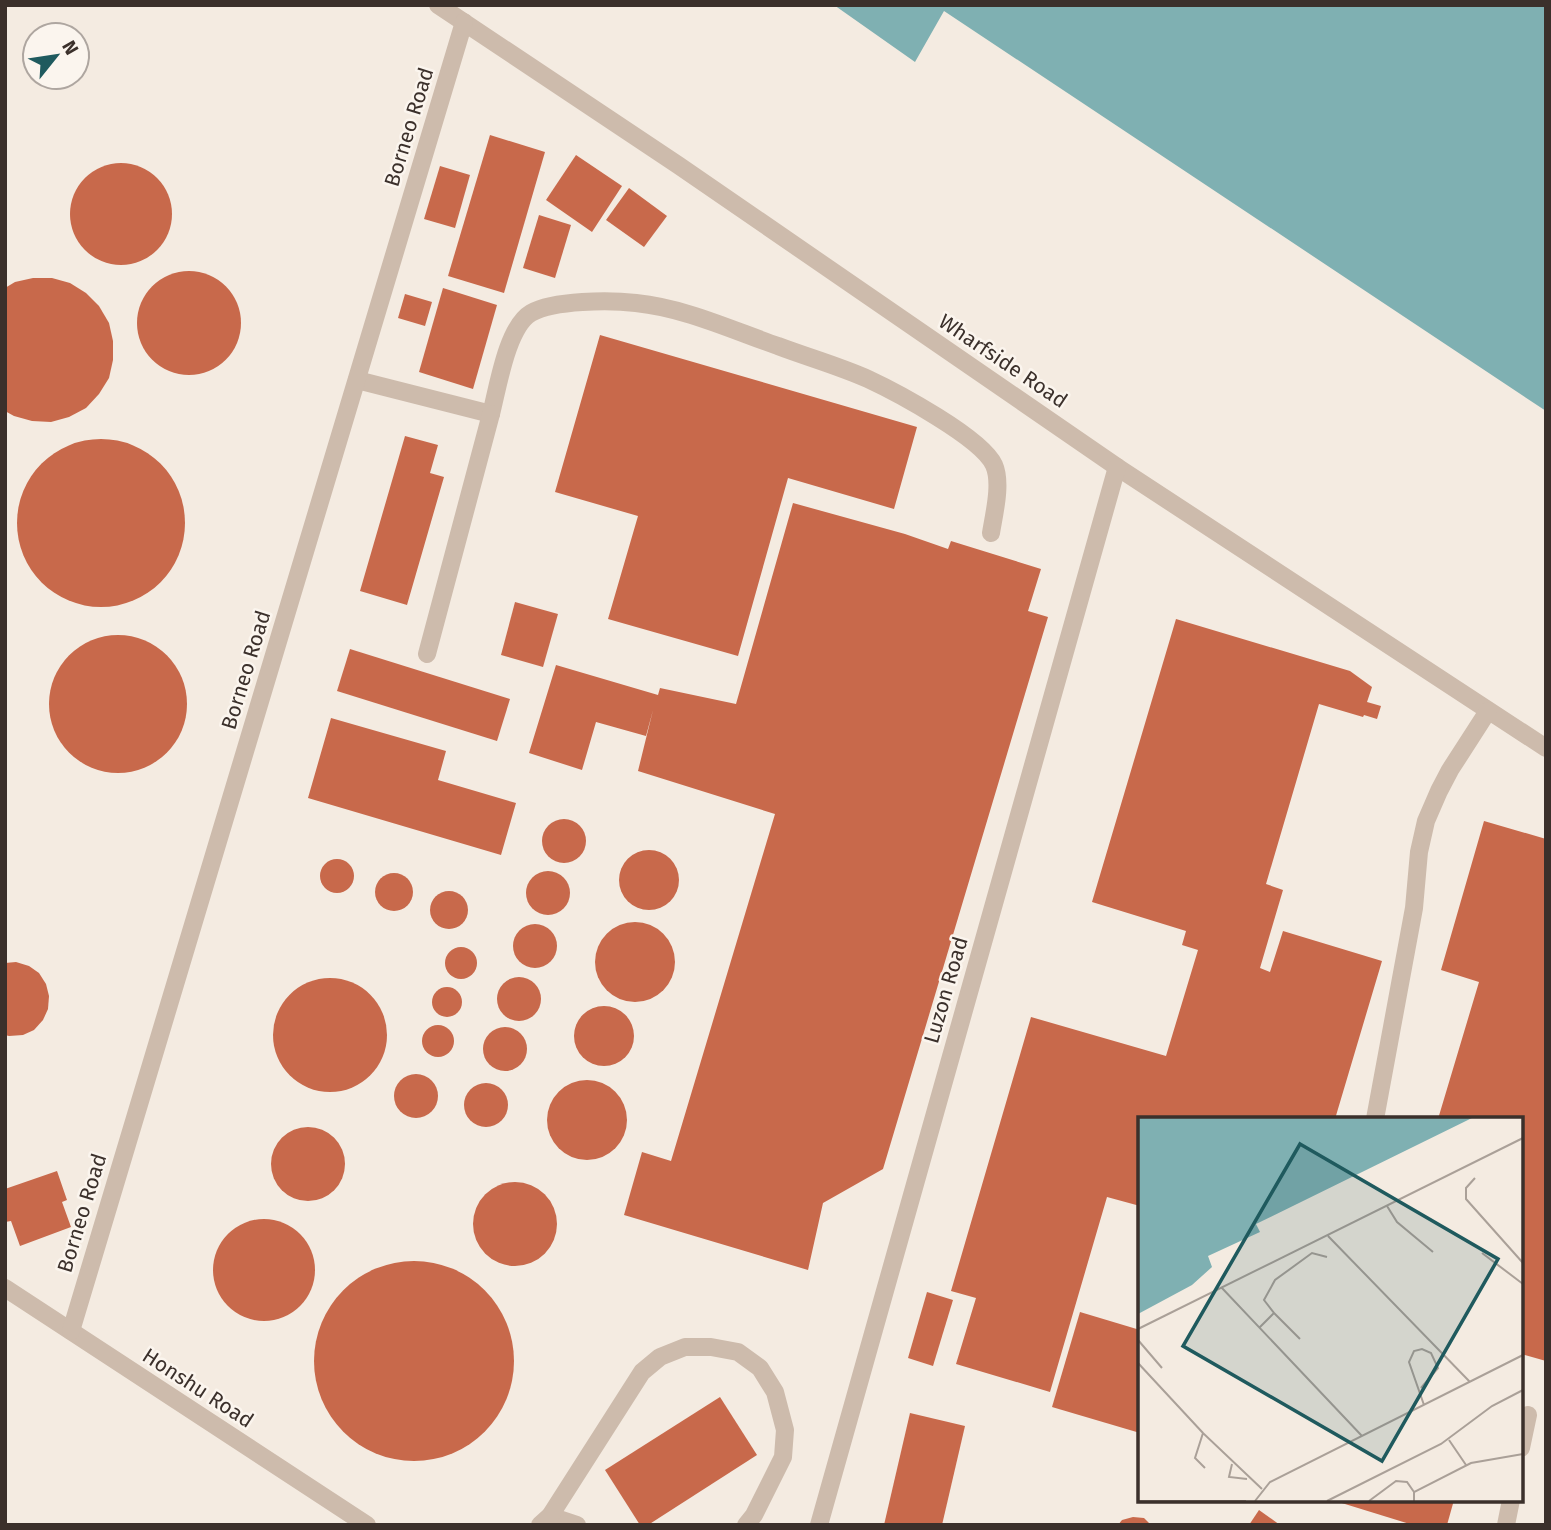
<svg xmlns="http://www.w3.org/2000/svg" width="1551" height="1530" viewBox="0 0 1551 1530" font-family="'Fira Sans',sans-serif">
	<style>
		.water { fill: #7fb0b2 }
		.building { fill: #c8694b }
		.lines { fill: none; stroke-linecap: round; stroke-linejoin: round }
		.minor { stroke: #cdbbac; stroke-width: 18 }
		.labels { text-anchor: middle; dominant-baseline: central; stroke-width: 5; stroke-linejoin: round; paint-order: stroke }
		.street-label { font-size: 21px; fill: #3b302b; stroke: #fbf5ee }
		.inset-road { fill: none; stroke: #aaa098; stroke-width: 2 }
		.view { fill: #1f5a5e; fill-opacity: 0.15; stroke: #1f5a5e; stroke-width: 3.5 }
		.inset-edge { fill: none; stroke: #3b302b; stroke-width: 3.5 }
	</style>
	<rect width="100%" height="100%" fill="#f4ebe1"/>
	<polygon class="water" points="834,5 1546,5 1546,411 944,11 915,62"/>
	<g class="building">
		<polygon points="490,135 545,152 504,293 448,276"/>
		<polygon points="576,155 622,186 592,232 546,200"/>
		<circle cx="121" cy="214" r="51"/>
		<polygon points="440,166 470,175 455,228 424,219"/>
		<polygon points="629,188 667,216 644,247 606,220"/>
		<polygon points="539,215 571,225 555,278 523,268"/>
		<circle cx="189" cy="323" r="52"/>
		<polygon points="33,278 52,278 70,283 86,293 99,306 109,323 113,341 113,360 109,378 99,394 86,408 69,417 51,422 32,421 14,416 5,411 5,288 15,282"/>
		<polygon points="443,288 497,305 473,389 419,372"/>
		<polygon points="405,294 432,302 425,326 398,318"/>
		<polygon points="600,335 917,427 894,509 788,478 738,656 608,619 638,516 555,492"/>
		<polygon points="405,436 438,445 430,473 444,477 407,605 360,591"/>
		<circle cx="101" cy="523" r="84"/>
		<polygon points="793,503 905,534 948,549 951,541 1041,569 1028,611 1048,617 883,1169 823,1203 808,1270 624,1215 642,1152 671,1161 775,814 638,771 653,710 646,736 596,722 582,770 529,753 556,665 658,695 660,688 736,704"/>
		<polygon points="515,602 558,614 543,667 501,655"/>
		<polygon points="1176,619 1350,671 1372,687 1367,702 1381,706 1377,719 1364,715 1363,717 1319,704 1266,884 1283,890 1260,968 1270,972 1283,931 1382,961 1335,1119 1140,1119 1140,1206 1107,1197 1050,1392 956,1364 976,1298 951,1291 1031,1017 1166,1056 1198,950 1182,945 1186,931 1092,902"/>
		<circle cx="118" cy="704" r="69"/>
		<polygon points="350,649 510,699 497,741 337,691"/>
		<polygon points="331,718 446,751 438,780 516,803 501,855 308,798"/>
		<circle cx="564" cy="841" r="22"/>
		<polygon points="1484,821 1546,839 1546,1361 1521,1354 1521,1119 1438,1119 1479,982 1441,970"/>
		<circle cx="649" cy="880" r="30"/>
		<circle cx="337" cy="876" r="17"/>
		<circle cx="548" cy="893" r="22"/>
		<circle cx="394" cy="892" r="19"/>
		<circle cx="449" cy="910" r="19"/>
		<circle cx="635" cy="962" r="40"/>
		<circle cx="535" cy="946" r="22"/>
		<circle cx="461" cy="963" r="16"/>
		<polygon points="16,962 29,966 39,973 46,984 49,996 48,1009 43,1020 34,1030 23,1035 9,1036 5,1035 5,963"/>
		<circle cx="519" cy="999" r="22"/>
		<circle cx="330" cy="1035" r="57"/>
		<circle cx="447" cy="1002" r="15"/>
		<circle cx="604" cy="1036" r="30"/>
		<circle cx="438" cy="1041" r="16"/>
		<circle cx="505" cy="1049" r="22"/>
		<circle cx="416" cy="1096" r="22"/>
		<circle cx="587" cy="1120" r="40"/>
		<circle cx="486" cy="1105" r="22"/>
		<circle cx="308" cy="1164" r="37"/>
		<polygon points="57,1171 67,1200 62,1202 71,1227 20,1246 11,1221 5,1222 5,1189"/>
		<circle cx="515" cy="1224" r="42"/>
		<circle cx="264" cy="1270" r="51"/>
		<circle cx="414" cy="1361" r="100"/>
		<polygon points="927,1292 953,1300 933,1366 908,1358"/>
		<polygon points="1080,1312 1140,1330 1140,1433 1052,1407"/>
		<polygon points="720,1397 757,1455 648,1525 640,1525 605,1470"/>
		<polygon points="910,1413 965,1426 942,1525 884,1525"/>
		<polygon points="1332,1500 1454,1500 1447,1525 1413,1525"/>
		<polygon points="1259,1510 1280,1525 1249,1525"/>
		<polygon points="1133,1517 1144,1518 1151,1525 1118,1525 1122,1520"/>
	</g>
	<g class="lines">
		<g class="minor">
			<polyline points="438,5 678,165 1117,467 1546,748"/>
			<path d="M357,380L491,414C498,387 507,327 531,313C554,300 610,300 636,303C685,308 732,330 778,346C807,357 839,366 868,379C896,392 982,438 994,465C1002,483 994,514 991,533"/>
			<polyline points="427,654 491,414"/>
			<polyline points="1375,1119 1414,908 1419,852 1426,821 1439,791 1450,770 1488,711"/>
			<polyline points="5,1288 367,1525"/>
			<polyline points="71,1331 464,22"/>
			<polyline points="1521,1448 1528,1415"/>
			<polyline points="550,1516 577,1525"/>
			<polyline points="540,1525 550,1516 642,1372 660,1357 685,1347 711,1347 738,1352 760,1368 775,1392 785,1430 783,1457 754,1515 746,1525"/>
			<polyline points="819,1525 1117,467"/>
			<polyline points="1506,1525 1511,1500"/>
		</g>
	</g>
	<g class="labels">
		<g class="street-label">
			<text transform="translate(409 127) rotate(-73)">Borneo Road</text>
			<text transform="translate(1003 361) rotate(34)">Wharfside Road</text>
			<text transform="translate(246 670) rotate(-73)">Borneo Road</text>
			<text transform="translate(946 990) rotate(-74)">Luzon Road</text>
			<text transform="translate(82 1213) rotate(-73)">Borneo Road</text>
			<text transform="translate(198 1388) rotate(33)">Honshu Road</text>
		</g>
	</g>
	<g transform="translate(1138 1117)">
		<rect width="385" height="385" fill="#f4ebe1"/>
		<path d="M0,1H334L118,107L122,115L70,139L74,150L54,168L0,197Z" fill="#7fb0b2"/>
		<path class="inset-road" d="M337,61L328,71V82L385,146M249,89L259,105L295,135M190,119L332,265M344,136L385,167M83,170L224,319M136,196L162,222M121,211L136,196L126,183L137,163L174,136L189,140M0,212L385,21M0,223L24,251M0,246L65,316M283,271L300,251L293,236L284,232L276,234L271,245L286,288M311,323L328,348M94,347L91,360L109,362M67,351L57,341L65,316L124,372M0,384H108M117,384L132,365L385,238M189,384L303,327L354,289L385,273M231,384L258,364L269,365L276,375M276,384V375L333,346L385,337"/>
		<path class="view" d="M162,27L360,142L244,344L45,229Z"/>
		<rect width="385" height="385" class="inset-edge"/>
	</g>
	<rect width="1551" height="1530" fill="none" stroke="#3b302b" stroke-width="14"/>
	<g transform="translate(56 56) rotate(60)"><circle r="33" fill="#fbf5ee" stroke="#aea6a0" stroke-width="2"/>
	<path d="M0-5L12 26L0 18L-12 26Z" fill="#1f5a5e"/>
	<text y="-10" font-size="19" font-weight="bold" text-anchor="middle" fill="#3b302b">N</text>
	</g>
</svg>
